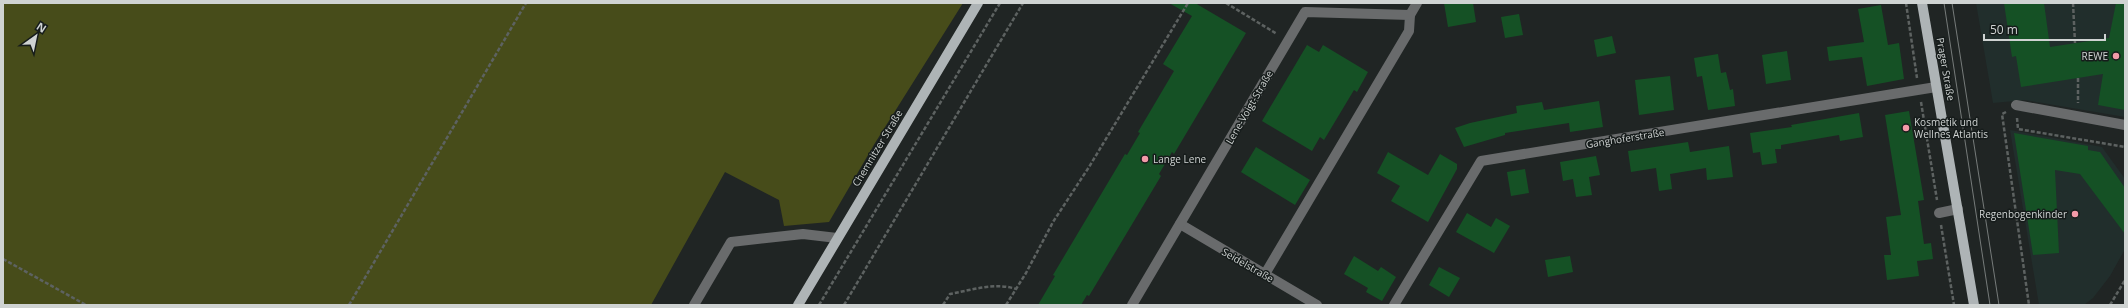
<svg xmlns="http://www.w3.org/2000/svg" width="2128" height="308" viewBox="0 0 2128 308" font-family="'Open Sans',sans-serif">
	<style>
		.built { fill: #212e2c }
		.forest { fill: #474c1a }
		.building { fill: #155125 }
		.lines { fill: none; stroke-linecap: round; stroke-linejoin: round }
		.path { stroke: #5d6261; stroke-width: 2.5; stroke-dasharray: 4 2; stroke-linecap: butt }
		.minor { stroke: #696b6c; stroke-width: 10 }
		.major { stroke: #aeb4b6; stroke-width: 10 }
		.tram { stroke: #767b7a; stroke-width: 1 }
		.poi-dot { fill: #f39aa8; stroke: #161c1b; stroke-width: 1.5 }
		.labels { text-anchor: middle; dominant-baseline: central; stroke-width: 3; stroke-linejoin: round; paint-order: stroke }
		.poi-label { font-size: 10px; fill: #cfd3d2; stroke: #161c1b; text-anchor: end }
		.street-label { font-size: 10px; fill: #cfd3d2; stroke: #161c1b }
	</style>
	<rect width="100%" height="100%" fill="#202524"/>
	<g class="built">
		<polygon points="1976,3 2125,3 2125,117 2025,100 1993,103"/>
		<polygon points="2010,130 2102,147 2125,179 2125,249 2110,276 2093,298 2084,305 2039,305"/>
	</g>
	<polygon class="forest" points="3,3 963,3 875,143 829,222 784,226 779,200 725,172 651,305 3,305"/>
	<g class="building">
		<polygon points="1169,3 1195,3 1246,33 1174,154 1172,152 1159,174 1161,176 1089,296 1087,295 1081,305 1038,305 1055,276 1053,275 1125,154 1127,155 1140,133 1138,132 1174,71 1163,64 1192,16"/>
		<polygon points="1444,3 1473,3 1476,22 1448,27"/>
		<polygon points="2004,3 2044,3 2050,47 2109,38 2116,3 2125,3 2125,110 2098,105 2103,74 2021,87 2016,56 2012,57"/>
		<polygon points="1881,5 1888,45 1899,43 1904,79 1867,86 1862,57 1829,61 1827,47 1864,42 1858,9"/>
		<polygon points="1519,14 1523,35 1505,38 1501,17"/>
		<polygon points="1612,36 1616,53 1597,57 1594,40"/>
		<polygon points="1307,45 1319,52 1323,45 1368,72 1357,92 1354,90 1324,140 1320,137 1312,151 1262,121"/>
		<polygon points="1787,51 1791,80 1766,84 1762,55"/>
		<polygon points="1718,54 1721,73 1726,72 1730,90 1733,89 1735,106 1708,110 1702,76 1697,77 1694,58"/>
		<polygon points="1670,76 1674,110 1639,115 1635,80"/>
		<polygon points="1599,101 1603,127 1570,132 1569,123 1505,133 1505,135 1464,147 1455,128 1470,123 1517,113 1516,106 1542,102 1544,110"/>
		<polygon points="1909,111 1924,200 1918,201 1924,244 1931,243 1933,259 1917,261 1919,276 1887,280 1884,255 1891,255 1886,217 1901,215 1885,115"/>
		<polygon points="1859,113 1863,137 1840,141 1839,135 1781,145 1781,149 1775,149 1777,163 1762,165 1760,152 1753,153 1750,133 1792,127 1791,125"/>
		<polygon points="2014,133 2088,146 2088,150 2100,152 2125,188 2125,234 2080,174 2055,170 2059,253 2033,255"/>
		<polygon points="1688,142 1690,152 1729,146 1733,177 1707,180 1706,168 1670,174 1672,189 1659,191 1656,168 1631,172 1628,151"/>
		<polygon points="1256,147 1310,180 1295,205 1241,172"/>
		<polygon points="1388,152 1428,175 1440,154 1457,164 1457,169 1428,222 1391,201 1400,186 1377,173"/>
		<polygon points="1596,156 1600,175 1589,177 1592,195 1576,197 1573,179 1563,181 1560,162"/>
		<polygon points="1525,169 1529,193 1511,196 1507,172"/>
		<polygon points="1467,213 1491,227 1496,218 1510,226 1494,253 1456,232"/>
		<polygon points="1354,256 1378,271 1381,267 1396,277 1382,301 1366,292 1368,288 1344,274"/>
		<polygon points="1570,256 1573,272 1548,277 1545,260"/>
		<polygon points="1439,267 1460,278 1449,297 1429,285"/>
	</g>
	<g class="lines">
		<g class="path">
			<polyline points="1226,3 1277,34"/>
			<polyline points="1906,3 1917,78"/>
			<polyline points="2073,3 2075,43"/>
			<polyline points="2078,78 2078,103"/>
			<polyline points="1921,102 1937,200"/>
			<polyline points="2006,112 2002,114 2029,305"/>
			<polyline points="2017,118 2018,129 2125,147"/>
			<polyline points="1941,225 1954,305"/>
			<polyline points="3,259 86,305"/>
			<polyline points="349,305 526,3"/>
			<polyline points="819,305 1000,3"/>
			<polyline points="844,305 1023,3"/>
			<path d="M943,305L950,294C972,290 995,282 1016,289"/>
			<polyline points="1006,305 1026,273 1053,222 1089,167 1188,3"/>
			<polyline points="2110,305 2125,280"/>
		</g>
		<g class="minor">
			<polyline points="2016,105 2125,125"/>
			<polyline points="1939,213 1958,209"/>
			<polyline points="1180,224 1317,305"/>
			<polyline points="1265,274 1409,31 1410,15"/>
			<polyline points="694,305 731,242 803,234 837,238"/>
			<polyline points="1132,305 1305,12 1410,15 1417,3"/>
			<polyline points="1394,305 1481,161 1936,87"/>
		</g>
		<g class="major">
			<polyline points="1922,3 1974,305"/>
			<polyline points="798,305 978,3"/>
		</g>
		<g class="tram">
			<polyline points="1944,3 1990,305"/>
			<polyline points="1952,3 1999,305"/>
		</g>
	</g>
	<g class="poi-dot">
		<circle cx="2116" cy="56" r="4"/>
		<circle cx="1906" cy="128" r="4"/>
		<circle cx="1145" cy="159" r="4"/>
		<circle cx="2075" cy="214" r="4"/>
	</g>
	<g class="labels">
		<g class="poi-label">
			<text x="2108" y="56">REWE</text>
			<text x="1914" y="122" text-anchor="start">Kosmetik und<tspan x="1914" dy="12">Wellnes Atlantis</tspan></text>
			<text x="1153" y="159" text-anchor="start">Lange Lene</text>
			<text x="2067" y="214">Regenbogenkinder</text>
		</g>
		<g class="street-label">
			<text transform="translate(1946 69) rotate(80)">Prager Straße</text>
			<text transform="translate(1249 107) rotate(-60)">Lene-Voigt-Straße</text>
			<text transform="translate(1625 138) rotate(-9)">Ganghoferstraße</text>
			<text transform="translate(877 148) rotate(-59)">Chemnitzer Straße</text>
			<text transform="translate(1248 265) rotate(30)">Seidelstraße</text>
		</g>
	</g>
	<rect width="2128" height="308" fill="none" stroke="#cfd3d2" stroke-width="8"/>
	<g transform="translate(36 36) rotate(33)" stroke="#161c1b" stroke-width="3" paint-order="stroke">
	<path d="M0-3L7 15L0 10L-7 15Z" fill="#cfd3d2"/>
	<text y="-6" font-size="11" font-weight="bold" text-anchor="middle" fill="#cfd3d2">N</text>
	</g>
	<path d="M1984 34v6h121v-6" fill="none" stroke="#cfd3d2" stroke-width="2"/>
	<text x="1990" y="34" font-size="12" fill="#cfd3d2" stroke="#161c1b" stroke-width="3" paint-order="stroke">50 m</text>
</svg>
